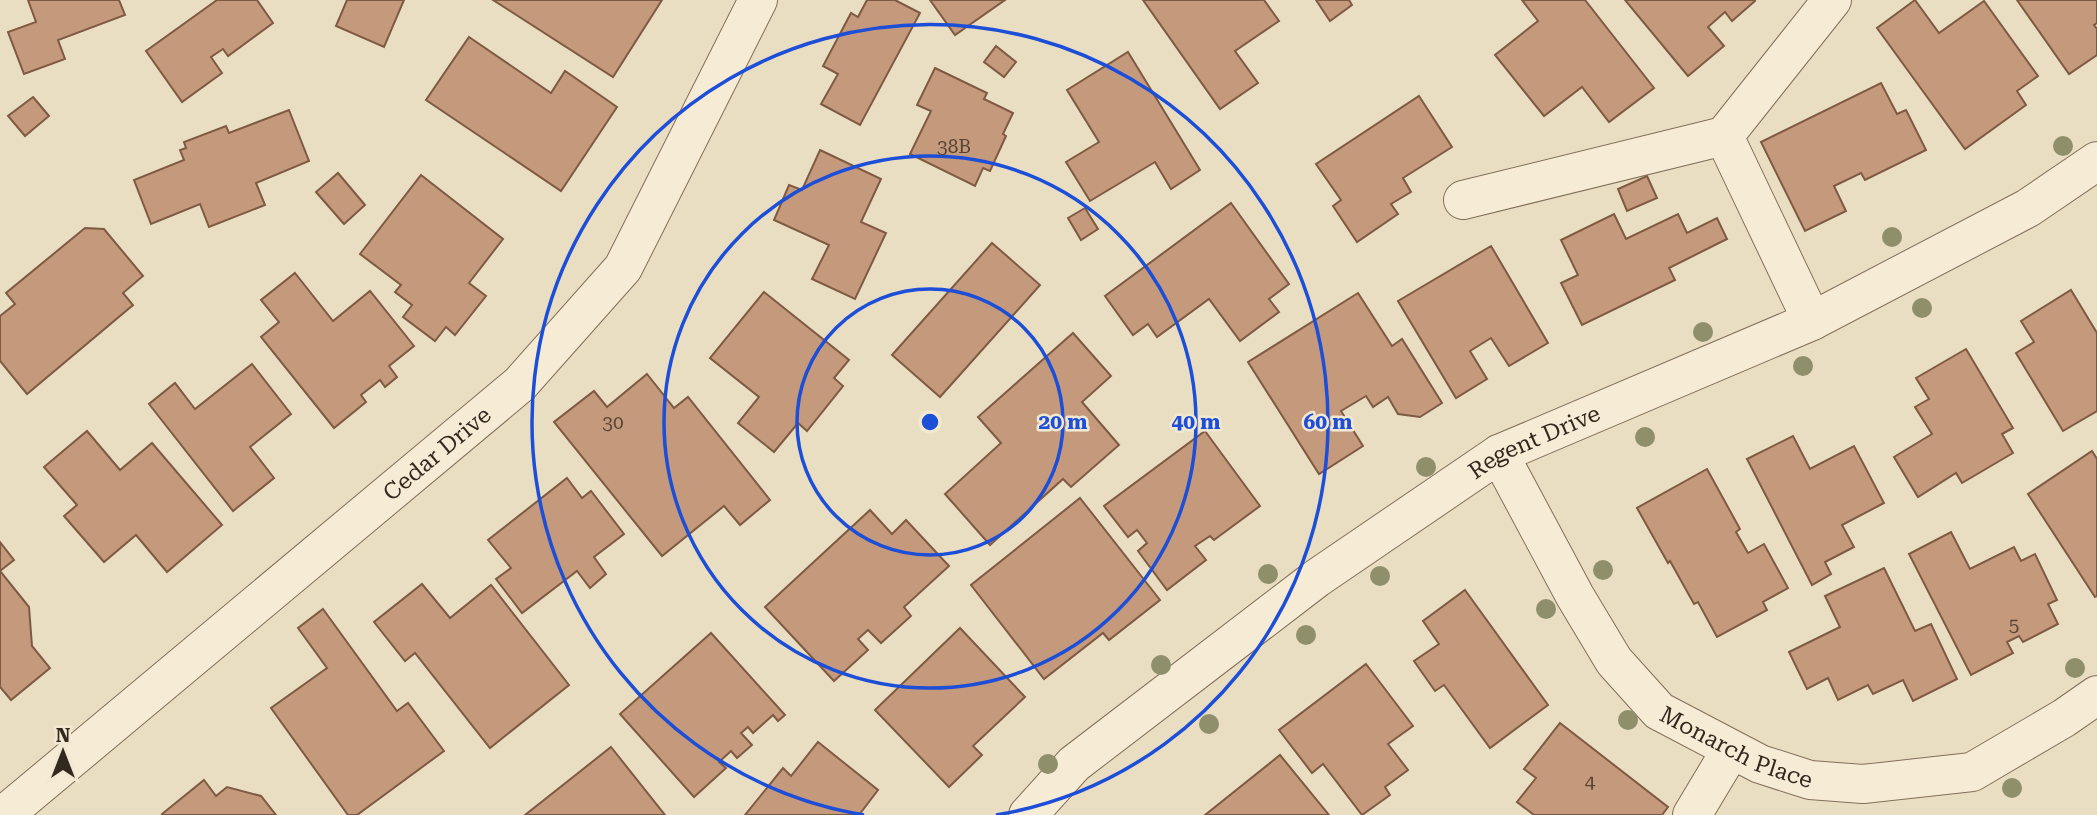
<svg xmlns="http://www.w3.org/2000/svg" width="2097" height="815" viewBox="0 0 2097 815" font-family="'Roboto Serif',serif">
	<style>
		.building { fill: #c5997b; stroke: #7f5a43; stroke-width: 2 }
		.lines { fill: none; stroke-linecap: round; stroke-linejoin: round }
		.minor-casing { stroke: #826f5b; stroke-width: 40 }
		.minor { stroke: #f6ebd5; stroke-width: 38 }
		.tree { fill: #8f8f6c }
		.ring { fill: none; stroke: #1d4ed8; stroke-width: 3.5 }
		.labels { text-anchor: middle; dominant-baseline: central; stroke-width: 5; stroke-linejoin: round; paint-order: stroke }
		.number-label { font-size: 19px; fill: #584435 }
		.street-label { font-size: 23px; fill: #33281e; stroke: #f2e8d1 }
		.centre { fill: #1d4ed8; stroke: #f2e8d1; stroke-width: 3.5 }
		.ring-label { font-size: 21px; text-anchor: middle; font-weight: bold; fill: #1d4ed8; stroke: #f2e8d1; stroke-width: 5; stroke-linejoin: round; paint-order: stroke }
	</style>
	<rect width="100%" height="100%" fill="#eadec2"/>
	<g class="building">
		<polygon points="28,0 119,0 125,15 58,40 65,59 24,74 8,32 36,22"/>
		<polygon points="217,0 257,0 273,23 228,56 223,49 211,57 222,73 182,102 146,51"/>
		<polygon points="347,0 404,0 384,47 336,26"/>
		<polygon points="493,0 662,0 613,77"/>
		<polygon points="867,0 895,0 920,13 860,125 821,104 838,74 823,66 851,13 858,17"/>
		<polygon points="930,0 1005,0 955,35"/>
		<polygon points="1143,0 1264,0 1279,21 1235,51 1258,83 1220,109"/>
		<polygon points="1316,0 1349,0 1352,5 1330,21"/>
		<polygon points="1522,0 1585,0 1654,88 1609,122 1582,87 1544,116 1495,55 1538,21"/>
		<polygon points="1625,0 1754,0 1755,1 1732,21 1725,12 1708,27 1724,46 1688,76"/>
		<polygon points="1915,0 1939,33 1984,1 2038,76 2017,91 2026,105 1965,149 1877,28"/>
		<polygon points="2017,0 2097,0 2097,23 2094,25 2097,29 2097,55 2069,74"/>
		<polygon points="469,37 551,93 565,71 617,107 561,191 426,100"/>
		<polygon points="996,46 1016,62 1004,77 984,62"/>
		<polygon points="1128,52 1200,170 1171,189 1155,162 1090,201 1066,162 1099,142 1067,90"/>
		<polygon points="935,68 987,93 984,99 1013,113 1003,134 1006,136 990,171 983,168 975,186 910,154 931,111 917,105"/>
		<polygon points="1881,83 1897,114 1906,110 1926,150 1865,180 1861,173 1834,186 1846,211 1805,231 1761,142"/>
		<polygon points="1419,96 1452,147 1403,178 1411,192 1391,204 1398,214 1357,242 1333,206 1341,200 1316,164"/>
		<polygon points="33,97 49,116 25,136 8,116"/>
		<polygon points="289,110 309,161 256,183 265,205 209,227 200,204 151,224 134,180 184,160 180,150 186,148 184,142 226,126 229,133"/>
		<polygon points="820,150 881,179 861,222 886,233 855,299 812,279 829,245 774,220 789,185 802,190"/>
		<polygon points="338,173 365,205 344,224 316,192"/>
		<polygon points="421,175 503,239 469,283 486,296 455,335 446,327 435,341 403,317 412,305 395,292 401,285 360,254"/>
		<polygon points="1647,176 1657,198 1627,211 1618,189"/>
		<polygon points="1231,203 1289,284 1269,299 1279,312 1240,341 1209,299 1157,337 1148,324 1133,335 1105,296"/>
		<polygon points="1085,208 1098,229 1081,240 1068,218"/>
		<polygon points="1614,214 1626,239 1678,214 1687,233 1717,218 1727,239 1669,268 1675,280 1582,325 1561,283 1578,275 1561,240"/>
		<polygon points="85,228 104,229 143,276 123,293 133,305 27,394 0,361 0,316 15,304 6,293"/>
		<polygon points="992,243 1040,285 940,397 892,355"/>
		<polygon points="1491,246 1548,343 1509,366 1491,338 1470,351 1487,379 1456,398 1398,301"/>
		<polygon points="295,273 333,321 370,291 414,346 389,366 397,377 385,387 380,380 361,395 366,402 334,428 261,337 279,322 261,300"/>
		<polygon points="2071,290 2097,333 2097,411 2063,431 2016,353 2034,342 2021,321"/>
		<polygon points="764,292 849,360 834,378 843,386 807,431 798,423 774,452 738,423 759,397 710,358"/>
		<polygon points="1358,293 1392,346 1402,339 1442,403 1420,417 1398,414 1388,397 1373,407 1366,396 1341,411 1363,446 1319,474 1248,362"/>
		<polygon points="1073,333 1111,376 1082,402 1119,445 1071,487 1063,479 990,545 945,494 1001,443 978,417"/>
		<polygon points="1966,349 2013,428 2002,434 2013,453 1962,483 1956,473 1918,497 1894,457 1932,434 1915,407 1929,399 1916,378"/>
		<polygon points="252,364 291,414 250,447 274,478 233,511 149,404 175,383 195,409"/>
		<polygon points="647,374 674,408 688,397 770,500 740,525 724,506 662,556 554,422 594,391 607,407"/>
		<polygon points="87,431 120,470 152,443 222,525 167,572 136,535 104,562 64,516 77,505 44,467"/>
		<polygon points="1205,431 1260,506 1214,540 1210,536 1195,546 1206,560 1167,590 1138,551 1147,543 1137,530 1128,537 1104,506"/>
		<polygon points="1793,436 1810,469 1854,446 1884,503 1842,525 1854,547 1825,562 1831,574 1812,585 1747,459"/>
		<polygon points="2092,451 2097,459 2097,596 2095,597 2028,494"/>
		<polygon points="1707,469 1740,529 1736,532 1748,553 1764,544 1788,588 1763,602 1767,610 1717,637 1698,602 1694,604 1670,561 1668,563 1637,508"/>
		<polygon points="567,478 582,498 591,491 624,534 594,557 606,574 590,588 577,571 522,613 496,579 511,568 488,540"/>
		<polygon points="1080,498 1160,600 1109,640 1103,633 1044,679 971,585"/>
		<polygon points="870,510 892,534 906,520 949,566 904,607 911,616 881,643 868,630 858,639 868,650 834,681 765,607"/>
		<polygon points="1951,532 1970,569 2014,547 2021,561 2035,554 2057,600 2048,604 2058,624 2023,642 2019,636 2007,642 2013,653 1971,675 1909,554"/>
		<polygon points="0,542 14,560 0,571 29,607 32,646 50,668 11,700 0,687"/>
		<polygon points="1884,568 1915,631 1931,624 1957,679 1913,701 1903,680 1873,694 1868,685 1838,700 1828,678 1807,689 1789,652 1840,627 1825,596"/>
		<polygon points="422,584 450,618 491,585 569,685 490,748 415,653 405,661 374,622"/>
		<polygon points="1465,590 1548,705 1490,748 1444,685 1435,691 1414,661 1439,644 1423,621"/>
		<polygon points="323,609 397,711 408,703 444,751 357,815 348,815 271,708 327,668 298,628"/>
		<polygon points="960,628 1025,697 973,746 982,755 949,787 875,710"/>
		<polygon points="711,633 785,715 778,721 773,715 753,733 748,727 741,733 752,745 737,758 731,751 719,762 726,768 694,797 620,714"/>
		<polygon points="1366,664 1413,726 1388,744 1408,770 1385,787 1390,795 1362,815 1323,764 1312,773 1279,730"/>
		<polygon points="1560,723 1668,807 1662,815 1534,815 1517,802 1536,778 1524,769"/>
		<polygon points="818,742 878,790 859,815 745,815 783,768 791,776"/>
		<polygon points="611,747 665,815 525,815"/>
		<polygon points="1280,755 1329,815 1205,815"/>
		<polygon points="204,780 216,796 227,787 261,796 276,815 163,815 162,814"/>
	</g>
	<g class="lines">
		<defs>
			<g id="minor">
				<polyline points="1463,200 1724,136"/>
				<polyline points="1812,321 1724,136 1832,0"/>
				<path id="s1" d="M1499,454L1575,596L1614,661L1659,711L1760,764L1810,780L1863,784L1972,772L2064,718L2097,695"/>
				<path id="s2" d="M4,815L520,384L623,268L758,0"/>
				<path id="s3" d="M1028,815L1074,764L1317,578L1499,454L1812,321L2028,208L2097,161"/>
				<polyline points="1692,815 1731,750"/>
			</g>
		</defs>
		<use href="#minor" class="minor-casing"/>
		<use href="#minor" class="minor"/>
	</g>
	<g class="tree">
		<circle cx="2063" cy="146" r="10"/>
		<circle cx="1892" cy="237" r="10"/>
		<circle cx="1922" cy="308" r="10"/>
		<circle cx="1703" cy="332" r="10"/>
		<circle cx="1803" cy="366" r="10"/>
		<circle cx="1645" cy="437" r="10"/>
		<circle cx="1426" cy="467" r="10"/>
		<circle cx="1603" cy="570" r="10"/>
		<circle cx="1268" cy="574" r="10"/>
		<circle cx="1380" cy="576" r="10"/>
		<circle cx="1546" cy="609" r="10"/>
		<circle cx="1306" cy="635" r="10"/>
		<circle cx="1161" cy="665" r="10"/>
		<circle cx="2075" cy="668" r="10"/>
		<circle cx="1628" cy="720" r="10"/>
		<circle cx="1209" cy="724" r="10"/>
		<circle cx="1048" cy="764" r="10"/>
		<circle cx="2012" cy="788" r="10"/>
	</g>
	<g class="ring">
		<circle cx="930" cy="422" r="133"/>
		<circle cx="930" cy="422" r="266"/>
		<path d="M864 815A398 398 0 1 1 996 815"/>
	</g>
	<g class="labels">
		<g class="number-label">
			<text x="954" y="146">38B</text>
			<text x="613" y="422">30</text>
			<text x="2014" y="624">5</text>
			<text x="1590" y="781">4</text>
		</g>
		<g class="street-label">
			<text stroke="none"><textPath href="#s3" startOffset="632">Regent Drive</textPath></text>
			<text stroke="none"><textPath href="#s2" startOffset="564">Cedar Drive</textPath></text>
			<text stroke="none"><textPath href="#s1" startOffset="390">Monarch Place</textPath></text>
		</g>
	</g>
	<circle cx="930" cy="422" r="10" class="centre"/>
	<g class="ring-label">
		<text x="1063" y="429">20 m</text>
		<text x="1196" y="429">40 m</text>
		<text x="1328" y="429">60 m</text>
	</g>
	<g transform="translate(63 752)" stroke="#f2e8d1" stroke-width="5" paint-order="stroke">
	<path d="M0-5L12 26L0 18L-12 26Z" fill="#33281e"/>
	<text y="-10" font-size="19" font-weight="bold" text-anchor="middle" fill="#33281e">N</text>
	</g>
</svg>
